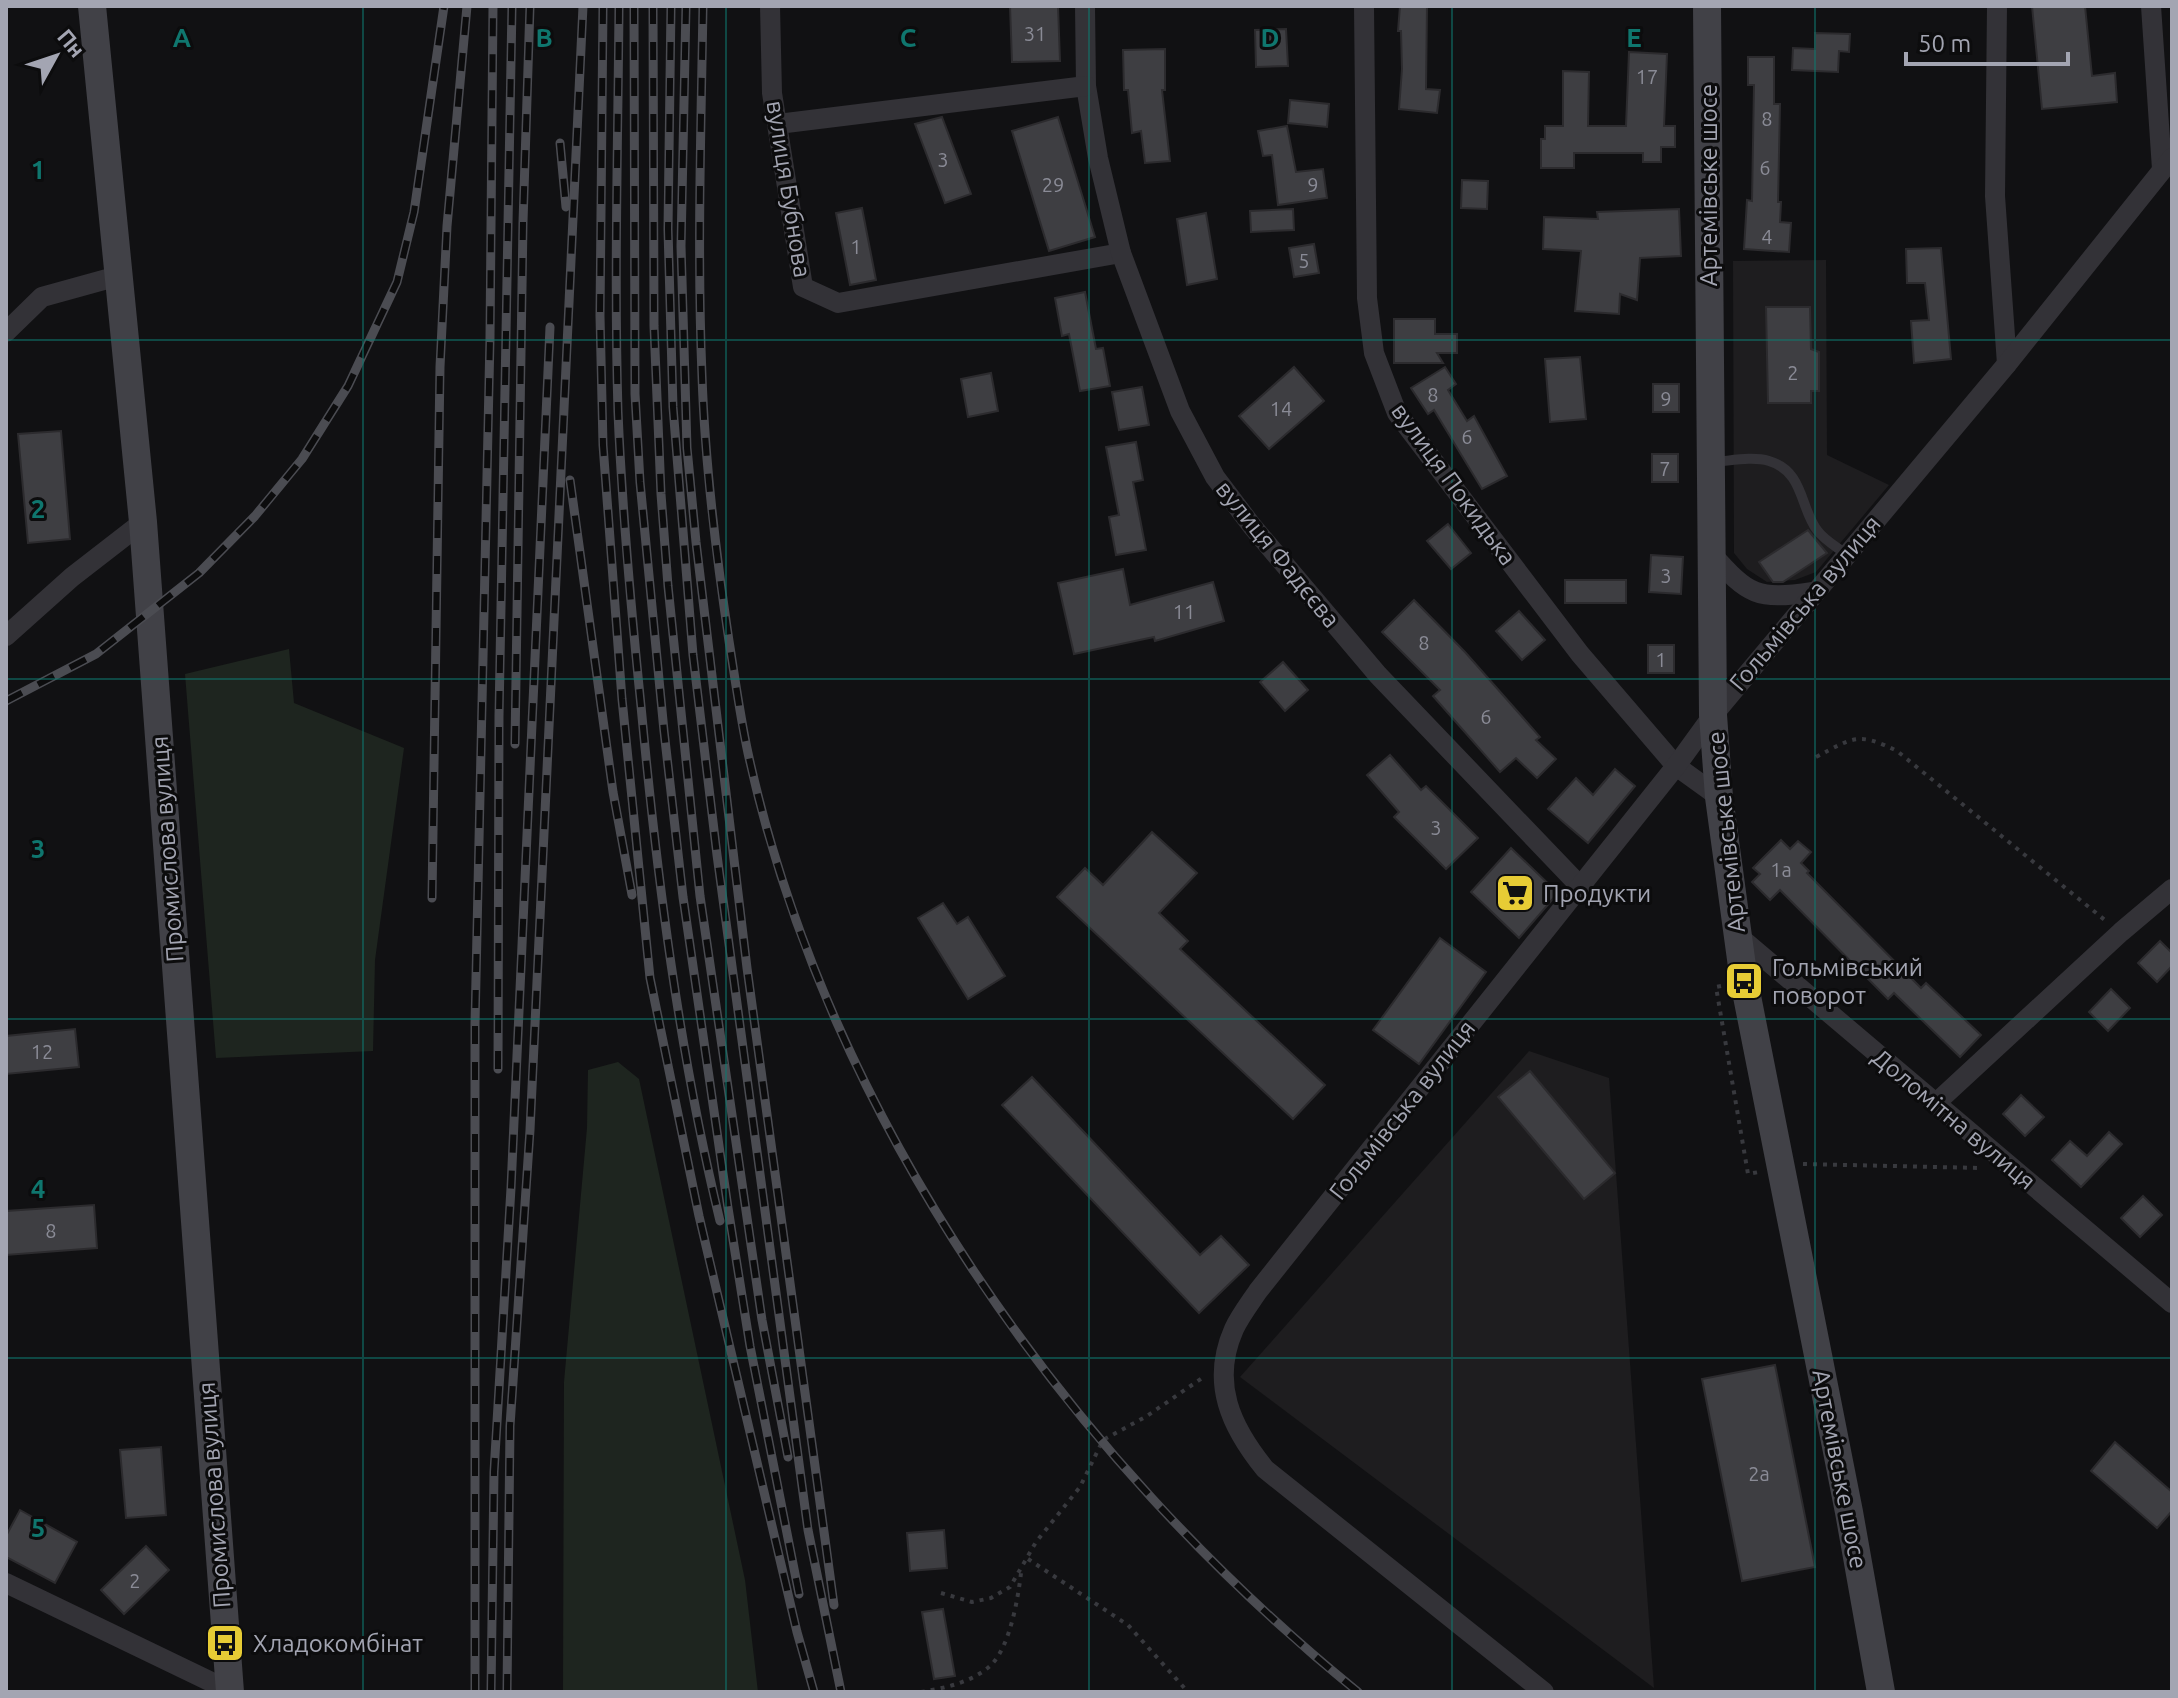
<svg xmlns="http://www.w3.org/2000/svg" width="2178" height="1698" viewBox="0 0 2178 1698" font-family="Ubuntu,sans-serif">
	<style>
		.built { fill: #1e1d1f }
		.green { fill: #1e251f }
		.building { fill: #3e3e42; stroke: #2c2b2e; stroke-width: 2 }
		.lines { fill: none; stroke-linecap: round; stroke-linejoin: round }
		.path { stroke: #38393e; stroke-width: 4; stroke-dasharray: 4 6; stroke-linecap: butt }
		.service { stroke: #333237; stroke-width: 10 }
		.minor { stroke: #333237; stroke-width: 20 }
		.secondary { stroke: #414147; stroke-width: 28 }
		.rail-casing { stroke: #4b4c52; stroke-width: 9 }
		.rail { stroke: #0c0c0d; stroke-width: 6; stroke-dasharray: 18; stroke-linecap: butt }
		.grid { fill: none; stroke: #0f766e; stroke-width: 2; stroke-opacity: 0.55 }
		.labels { text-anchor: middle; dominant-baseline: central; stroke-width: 6; stroke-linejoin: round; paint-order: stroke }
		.number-label { font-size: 20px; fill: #8a8b96 }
		.street-label { font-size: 24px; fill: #a3a5b2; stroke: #0c0c0d }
		.poi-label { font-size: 24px; fill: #a3a5b2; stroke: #0c0c0d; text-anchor: start }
		.grid-label { font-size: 26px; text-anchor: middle; font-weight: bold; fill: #0f766e; stroke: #0c0c0d; stroke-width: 6; stroke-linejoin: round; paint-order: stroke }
	</style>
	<rect width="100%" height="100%" fill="#111113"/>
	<g class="built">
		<polygon points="1826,260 1827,455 1889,485 1816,572 1795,580 1767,582 1747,569 1734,553 1733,261"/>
		<polygon points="1529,1051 1609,1078 1654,1688 1240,1377"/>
	</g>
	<g class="green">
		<polygon points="289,649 294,703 404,748 375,960 373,1051 216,1058 185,674"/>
		<polygon points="618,1062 639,1079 745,1580 758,1692 563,1692 564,1382 587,1128 588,1070"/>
	</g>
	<g class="building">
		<polygon points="1010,6 1058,6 1060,61 1012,62"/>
		<polygon points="1400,6 1427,6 1426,89 1440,90 1437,113 1399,109 1402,69 1401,31 1398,31"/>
		<polygon points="2032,6 2085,6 2092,76 2115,73 2117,102 2042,109"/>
		<polygon points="1286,29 1288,66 1256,67 1255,30"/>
		<polygon points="1815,33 1850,34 1849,52 1839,51 1838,72 1792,70 1793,48 1815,49"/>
		<polygon points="1165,49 1165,90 1162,90 1170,161 1145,163 1141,131 1132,133 1128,90 1124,90 1123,50"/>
		<polygon points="1629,52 1667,54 1664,126 1675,126 1675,147 1661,147 1661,162 1643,162 1643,153 1574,153 1574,168 1541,168 1541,139 1545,139 1545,126 1563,126 1563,71 1589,72 1588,126 1626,126"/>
		<polygon points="1748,57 1774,57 1774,104 1780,104 1778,202 1781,202 1780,222 1791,223 1789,252 1744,249 1747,200 1752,201 1754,85 1748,85"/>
		<polygon points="1290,100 1329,104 1327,127 1288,123"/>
		<polygon points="942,117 971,194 945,203 915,124"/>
		<polygon points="1058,117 1095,237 1049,251 1012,131"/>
		<polygon points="1287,126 1296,172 1323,169 1327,198 1278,205 1272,155 1263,156 1258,131"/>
		<polygon points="1462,180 1488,181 1487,209 1461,208"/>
		<polygon points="862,208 876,280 850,285 836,213"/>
		<polygon points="1293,209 1294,230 1251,232 1250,211"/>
		<polygon points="1679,209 1681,256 1640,258 1637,300 1620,294 1619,314 1575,311 1581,251 1543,249 1544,217 1598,219 1597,212"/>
		<polygon points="1206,213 1217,279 1187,285 1177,219"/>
		<polygon points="1314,244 1319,273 1294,277 1289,248"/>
		<polygon points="1941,248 1951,359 1914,363 1911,321 1929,320 1925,283 1907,283 1906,249"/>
		<polygon points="1085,292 1096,349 1103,348 1110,386 1080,391 1069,334 1062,336 1055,298"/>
		<polygon points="1766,307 1810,307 1811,349 1819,352 1819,391 1811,391 1811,403 1768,403"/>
		<polygon points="1394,319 1435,319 1435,334 1457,334 1457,353 1437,353 1443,363 1394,363"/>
		<polygon points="1580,357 1586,419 1550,422 1545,359"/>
		<polygon points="1294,367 1324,401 1269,449 1239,416"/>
		<polygon points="1445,367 1456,384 1448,390 1467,421 1474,416 1507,476 1482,489 1434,410 1428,414 1411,388"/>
		<polygon points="991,373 998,411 968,417 961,379"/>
		<rect x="1653" y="384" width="26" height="28"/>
		<polygon points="1142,387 1149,425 1119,430 1112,392"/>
		<polygon points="61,431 70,539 28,543 18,434"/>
		<polygon points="1136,442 1143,480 1133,482 1146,550 1116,555 1109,517 1119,515 1106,447"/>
		<rect x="1652" y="454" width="26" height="28"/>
		<polygon points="1448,524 1471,553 1451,569 1427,541"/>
		<polygon points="1808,530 1827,553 1783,582 1773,582 1759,562"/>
		<polygon points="1651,555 1683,557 1681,594 1649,592"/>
		<polygon points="1123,569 1130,605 1213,582 1224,621 1155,641 1154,637 1074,654 1058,583"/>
		<rect x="1565" y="580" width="61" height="23"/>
		<polygon points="1414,600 1465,652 1540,737 1536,740 1556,759 1537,778 1516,758 1500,772 1433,696 1440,690 1382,632"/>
		<polygon points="1519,611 1545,640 1522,660 1496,631"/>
		<rect x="1648" y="645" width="26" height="28"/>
		<polygon points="1283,662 1308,690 1285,711 1260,682"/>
		<polygon points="1390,755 1421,790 1426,786 1478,838 1446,869 1394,817 1399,812 1367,775"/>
		<polygon points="1615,769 1635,786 1588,843 1548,809 1576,778 1593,795"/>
		<polygon points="1152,832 1197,873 1159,913 1188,941 1180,949 1325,1085 1293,1119 1057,897 1085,868 1103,885"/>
		<polygon points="1781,840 1790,849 1798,841 1811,852 1801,863 1809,871 1807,873 1921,988 1926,983 1981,1035 1960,1057 1894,993 1888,999 1780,890 1770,900 1752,882 1760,874 1753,868"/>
		<polygon points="1511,848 1558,893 1519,938 1471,892"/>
		<polygon points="943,903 957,924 968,917 1005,976 968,999 918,918"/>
		<polygon points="1440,938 1486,972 1419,1064 1373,1030"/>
		<polygon points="2160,941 2172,953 2172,966 2157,982 2138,963"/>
		<polygon points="2111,989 2130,1008 2108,1031 2089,1012"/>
		<polygon points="75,1029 79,1067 6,1074 6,1036"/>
		<polygon points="1530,1071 1615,1173 1584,1199 1498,1097"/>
		<polygon points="1032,1077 1200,1255 1221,1236 1249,1265 1199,1313 1002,1105"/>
		<polygon points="2021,1095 2044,1117 2025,1136 2003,1114"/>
		<polygon points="2109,1132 2122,1144 2081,1187 2052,1160 2070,1141 2087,1156"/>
		<polygon points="2143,1196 2162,1215 2140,1237 2121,1218"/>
		<polygon points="94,1205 97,1248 6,1255 6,1211"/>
		<polygon points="1775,1365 1815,1567 1742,1581 1702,1379"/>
		<polygon points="2115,1442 2172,1492 2172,1511 2157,1528 2091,1471"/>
		<polygon points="161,1447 166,1515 126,1518 120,1450"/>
		<polygon points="20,1510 77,1542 55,1583 6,1557 6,1536"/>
		<polygon points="944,1530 947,1568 910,1571 907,1533"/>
		<polygon points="146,1546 169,1570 124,1614 101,1590"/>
		<polygon points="943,1609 955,1676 934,1679 922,1612"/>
	</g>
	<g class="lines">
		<g class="path">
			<path d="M1816,757C1853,738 1857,731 1897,751L2106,921"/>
			<polyline points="1721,986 1716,987 1748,1174 1759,1172"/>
			<polyline points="1803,1164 1982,1168"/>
			<polyline points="1028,1559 1128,1625 1188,1692"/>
			<polyline points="941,1593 972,1602 991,1598 1010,1587 1036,1542 1080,1487 1103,1440 1147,1416 1205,1376"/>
			<path d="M921,1692C945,1688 974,1682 992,1664C1010,1645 1018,1599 1021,1573"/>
		</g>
		<path class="service" d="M1713,462C1730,461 1752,456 1769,461C1804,471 1800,508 1817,530C1824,540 1837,547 1846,554"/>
		<g class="minor">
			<polyline points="770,6 772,93 803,287 838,303 1121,253"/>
			<polyline points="1085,6 1086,86 1098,158 1121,253 1180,411 1215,477 1252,526 1378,675 1580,886"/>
			<polyline points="1364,6 1367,298 1374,353 1397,413 1580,654 1676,766 1719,797"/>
			<polyline points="1997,6 1995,196 2007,364"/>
			<polyline points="2151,6 2162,169"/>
			<polyline points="778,124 1086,86"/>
			<polyline points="6,332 42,297 118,276"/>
			<path d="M1711,553C1749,596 1757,600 1813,592"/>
			<polyline points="6,636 72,577 143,522"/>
			<polyline points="1737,935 2172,1303"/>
			<polyline points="1936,1103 2121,932 2172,889"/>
			<polyline points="6,1583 228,1690"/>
			<path d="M1544,1692L1265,1469C1231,1427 1210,1383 1234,1329C1240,1316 1250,1303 1258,1291L1676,766L1713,715L2007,364L2172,158"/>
		</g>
		<g class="secondary">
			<polyline points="92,6 143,522 230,1692"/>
			<polyline points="1707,6 1713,715 1719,797 1744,981 1849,1512 1881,1692"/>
		</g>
		<defs>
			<g id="rail">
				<polyline points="603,6 600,316 603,445 622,699 650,978 699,1216 797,1632 814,1692"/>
				<path d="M619,6C618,141 614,277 618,412C622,510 631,608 641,706C657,878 679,1052 720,1221"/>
				<polyline points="634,6 635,394 640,482 664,731 683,897 728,1208 750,1346 799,1594"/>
				<polyline points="653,6 654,326 661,494 668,586 700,896 762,1320 788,1457"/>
				<polyline points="671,6 668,229 673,407 693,655 717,855 808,1530 841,1692"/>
				<polyline points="686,6 681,246 687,448 696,542 747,968 834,1605"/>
				<path d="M703,6C701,129 697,253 702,376C705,465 716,554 729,641C735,678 740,716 748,753C828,1120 1069,1458 1358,1692"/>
				<polyline points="560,143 566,207"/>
				<polyline points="570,480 613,792 632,895"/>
				<polyline points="6,701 96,654 199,573 255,516 302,459 348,386 397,282 414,212 444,6"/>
				<polyline points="515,744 523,222 530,6"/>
				<polyline points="432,898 440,367 447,226 467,6"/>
				<polyline points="498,1069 499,716 512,6"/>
				<polyline points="475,1692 475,1024 490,338 493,6"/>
				<polyline points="491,1692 494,1472 511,1188 550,327"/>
				<polyline points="507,1692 510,1426 530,1130 583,6"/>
			</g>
		</defs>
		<use href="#rail" class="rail-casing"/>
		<use href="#rail" class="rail"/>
	</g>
	<path class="grid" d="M363,6V1692M726,6V1692M1089,6V1692M1452,6V1692M1815,6V1692M6,340H2172M6,679H2172M6,1019H2172M6,1358H2172"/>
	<defs>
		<symbol id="supermarket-square" viewBox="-11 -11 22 22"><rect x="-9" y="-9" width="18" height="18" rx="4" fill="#e7cc35" stroke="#0c0c0d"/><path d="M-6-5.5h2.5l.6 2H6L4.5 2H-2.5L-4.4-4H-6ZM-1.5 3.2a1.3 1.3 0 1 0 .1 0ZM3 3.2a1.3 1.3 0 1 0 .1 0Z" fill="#111"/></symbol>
		<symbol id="bus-square" viewBox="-11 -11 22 22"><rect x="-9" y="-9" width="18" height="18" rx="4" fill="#e7cc35" stroke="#0c0c0d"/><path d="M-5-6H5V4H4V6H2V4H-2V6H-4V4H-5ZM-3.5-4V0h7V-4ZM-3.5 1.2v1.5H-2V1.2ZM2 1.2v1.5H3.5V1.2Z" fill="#111"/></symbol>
	</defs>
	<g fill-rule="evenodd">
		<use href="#supermarket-square" x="1493" y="871" width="44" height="44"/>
		<use href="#bus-square" x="1722" y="959" width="44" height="44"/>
		<use href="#bus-square" x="203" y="1621" width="44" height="44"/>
	</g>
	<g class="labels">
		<g class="number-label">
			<text x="1035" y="33">31</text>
			<text x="1647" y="76">17</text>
			<text x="1767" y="118">8</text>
			<text x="943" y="159">3</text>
			<text x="1765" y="167">6</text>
			<text x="1053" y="184">29</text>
			<text x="1313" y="184">9</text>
			<text x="1767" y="236">4</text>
			<text x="856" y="246">1</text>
			<text x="1304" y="260">5</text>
			<text x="1793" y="372">2</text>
			<text x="1433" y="394">8</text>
			<text x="1666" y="398">9</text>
			<text x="1281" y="408">14</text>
			<text x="1467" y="436">6</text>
			<text x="1665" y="468">7</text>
			<text x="1666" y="575">3</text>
			<text x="1184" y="611">11</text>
			<text x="1424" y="642">8</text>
			<text x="1661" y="659">1</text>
			<text x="1486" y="716">6</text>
			<text x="1436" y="827">3</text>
			<text x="1781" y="869">1а</text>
			<text x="42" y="1051">12</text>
			<text x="51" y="1230">8</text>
			<text x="1759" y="1473">2а</text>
			<text x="135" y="1580">2</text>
		</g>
		<g class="street-label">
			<text transform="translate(1708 185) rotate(-90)">Артемівське шосе</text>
			<text transform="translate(789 189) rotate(81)">вулиця Бубнова</text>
			<text transform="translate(1454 484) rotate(54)">вулиця Покидька</text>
			<text transform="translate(1278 554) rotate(51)">вулиця Фадєєва</text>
			<text transform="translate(1805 603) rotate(-50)">Гольмівська вулиця</text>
			<text transform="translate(1726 832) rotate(-96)">Артемівське шосе</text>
			<text transform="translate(167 849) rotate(-94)">Промислова вулиця</text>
			<text transform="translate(1402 1110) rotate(-52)">Гольмівська вулиця</text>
			<text transform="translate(1954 1119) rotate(40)">Доломітна вулиця</text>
			<text transform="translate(1840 1469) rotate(79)">Артемівське шосе</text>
			<text transform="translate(214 1495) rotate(-94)">Промислова вулиця</text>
		</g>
		<g class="poi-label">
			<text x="1543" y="893">Продукти</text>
			<text x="1772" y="967">Гольмівський<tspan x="1772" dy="28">поворот</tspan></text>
			<text x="253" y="1643">Хладокомбінат</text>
		</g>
	</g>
	<g class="grid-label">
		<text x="182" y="47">A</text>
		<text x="544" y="47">B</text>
		<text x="908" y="47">C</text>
		<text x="1270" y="47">D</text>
		<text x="1634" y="47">E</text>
		<text x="38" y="179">1</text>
		<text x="38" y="518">2</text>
		<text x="38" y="858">3</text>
		<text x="38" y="1198">4</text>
		<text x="38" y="1537">5</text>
	</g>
	<rect width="2178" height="1698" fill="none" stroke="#a3a5b2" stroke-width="16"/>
	<g transform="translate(56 56) rotate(50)" stroke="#0c0c0d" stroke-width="6" paint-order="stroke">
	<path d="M0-6L14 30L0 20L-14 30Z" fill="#a3a5b2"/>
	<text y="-12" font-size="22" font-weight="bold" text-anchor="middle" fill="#a3a5b2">Пн</text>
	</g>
	<path d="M1906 52v12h162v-12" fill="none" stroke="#a3a5b2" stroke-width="4"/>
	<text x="1918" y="52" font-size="24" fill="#a3a5b2" stroke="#0c0c0d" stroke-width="6" paint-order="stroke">50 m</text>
</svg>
